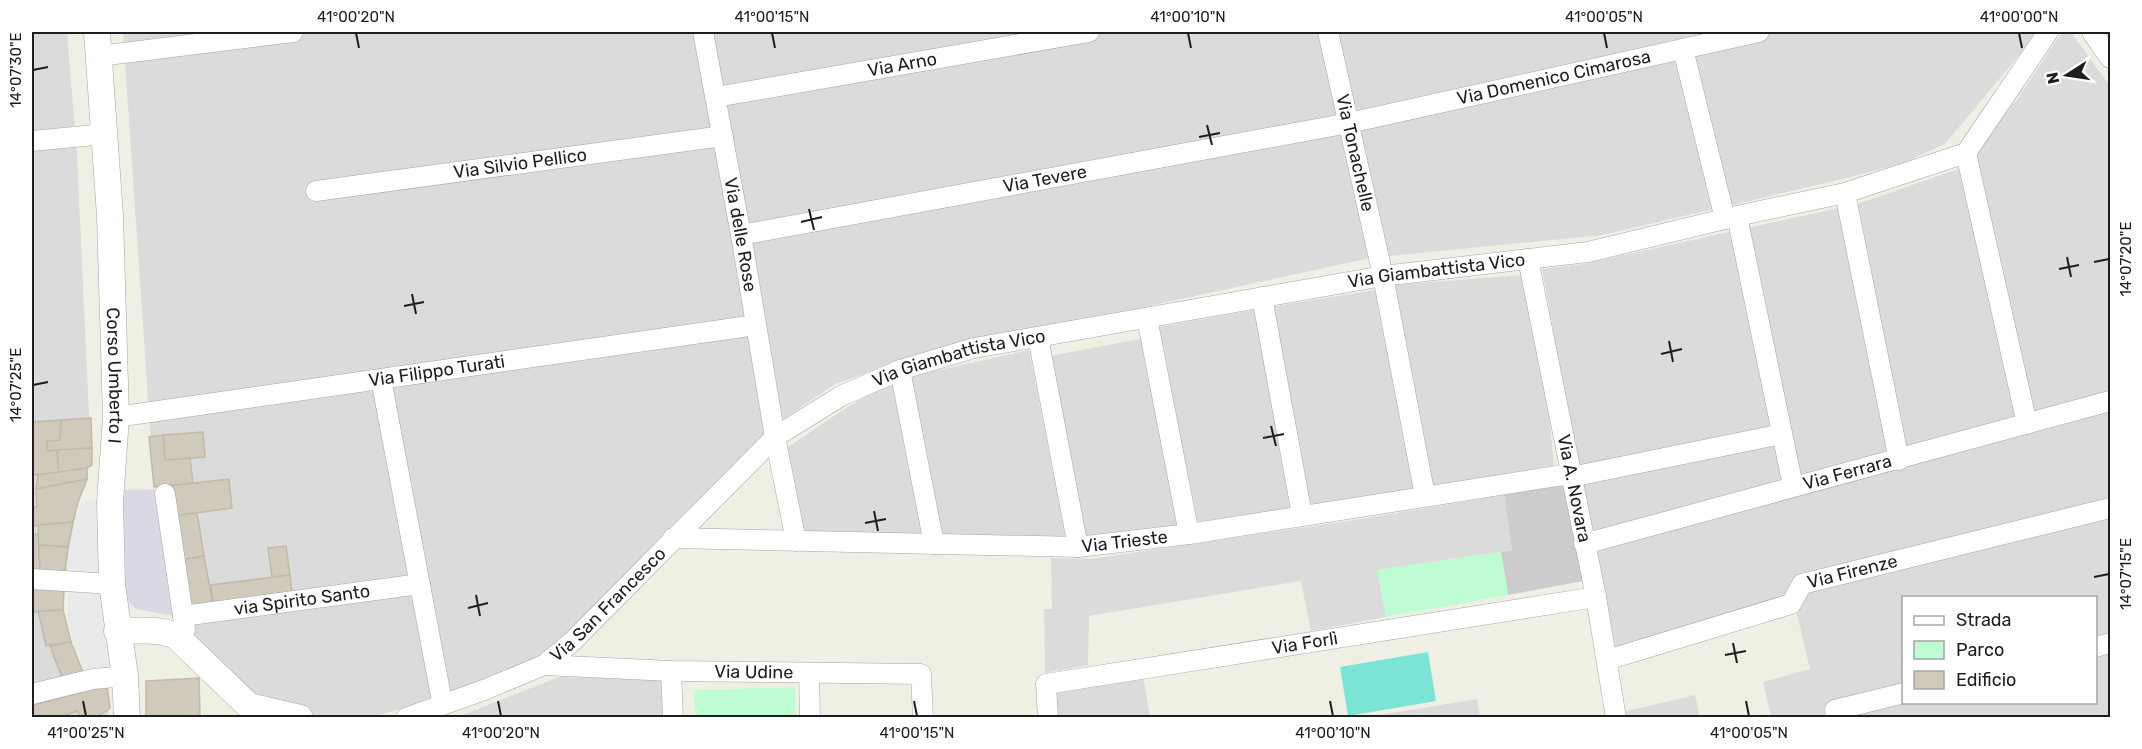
<svg xmlns="http://www.w3.org/2000/svg" width="2142" height="749" viewBox="0 0 2142 749" font-family="Rubik,sans-serif">
	<style>
		.residential { fill: #dcdbdb; fill-rule: evenodd }
		.religious { fill: #ccc }
		.park { fill: #befdd3 }
		.pitch { fill: #7ce4d7 }
		.parking { fill: #eaeaea }
		.plaza { fill: #dbd8e6 }
		.building { fill: #d0cabc; stroke: #c2baa5; stroke-width: 1.5 }
		.lines { fill: none; stroke-linecap: round; stroke-linejoin: round }
		.minor-casing { stroke: #a5a5a5; stroke-width: 21 }
		.tertiary-casing { stroke: #a5a5a5; stroke-width: 27 }
		.minor { stroke: #fff; stroke-width: 20 }
		.tertiary { stroke: #fff; stroke-width: 26 }
		.ticks { fill: none; stroke: #1e1e1e; stroke-width: 2 }
		.labels { text-anchor: middle; dominant-baseline: central; stroke-width: 4.5; stroke-linejoin: round; paint-order: stroke }
		.street-label { font-size: 18px; fill: #1e1e1e; stroke: #fff }
		.neatline { fill: none; stroke: #1e1e1e; stroke-width: 2 }
		.ticks-label { font-size: 15px; text-anchor: middle; fill: #1e1e1e }
	</style>
	<rect width="100%" height="100%" fill="#f0efe4"/>
	<g class="residential">
		<polygon points="32,32 67,32 77,154 89,415 92,429 92,465 87,468 87,479 78,503 65,573 32,572"/>
		<polygon points="123,32 695,32 769,430 747,454 672,525 571,632 528,664 422,703 372,717 325,717 285,709 262,698 198,650 186,607 169,486 154,487"/>
		<polygon points="708,32 1319,32 1339,128 1370,258 1386,242 1337,32 2036,32 2031,41 1945,144 1903,163 1843,179 1602,235 1370,258 1135,309 961,341 835,384 785,418 778,417"/>
		<path d="M2062,32H2071L2110,86V717L2106,716L2099,718L1771,717L1763,682L1810,669L1793,598L1611,648L1542,269L1583,264L1857,204L1956,170L1970,151L2016,101ZM1904,598H2096V702H1904Z"/>
		<polygon points="1523,275 1549,414 1554,466 1433,485 1394,285"/>
		<polygon points="1375,290 1417,488 1413,491 1306,508 1271,307"/>
		<polygon points="1254,310 1293,509 1198,524 1158,327"/>
		<polygon points="1145,338 1180,526 1086,539 1050,356"/>
		<polygon points="1029,350 1066,539 942,537 910,383 912,376"/>
		<polygon points="888,385 894,386 925,537 800,532 785,449 840,412 879,388"/>
		<polygon points="1504,495 1512,550 1378,570 1386,617 1311,631 1301,581 1089,616 1088,665 1045,673 1044,609 1052,609 1051,558 1091,559 1367,518"/>
		<polygon points="32,587 64,588 63,610 71,642 84,675 91,690 107,686 110,708 107,717 32,718"/>
		<polygon points="1143,675 1150,717 1055,717 1054,692"/>
		<polygon points="559,677 664,679 665,717 455,718"/>
		<polygon points="1695,695 1700,717 1624,717 1623,712"/>
		<polygon points="1477,699 1480,717 1366,717 1398,712"/>
	</g>
	<polygon class="religious" points="1563,484 1583,581 1508,595 1501,552 1512,550 1504,495"/>
	<g class="park">
		<polygon points="1501,552 1508,595 1386,617 1377,570"/>
		<polygon points="795,687 796,717 695,717 694,690"/>
	</g>
	<polygon class="pitch" points="1428,652 1436,701 1348,716 1340,667"/>
	<g class="parking">
		<polygon points="99,501 101,555 99,577 65,573 78,502"/>
		<polygon points="68,590 104,593 111,662 104,669 85,670 75,648 68,619"/>
	</g>
	<polygon class="plaza" points="161,489 179,617 136,609 127,600 124,587 123,490"/>
	<g class="building">
		<polygon points="91,418 92,448 47,451 47,441 60,440 61,420"/>
		<polygon points="61,420 60,440 47,441 47,451 57,450 59,473 32,475 32,422"/>
		<polygon points="203,432 205,457 165,460 163,435"/>
		<polygon points="163,435 165,460 190,458 193,483 154,487 149,437"/>
		<polygon points="92,448 92,465 87,468 59,473 57,450"/>
		<polygon points="87,468 87,479 36,489 38,475"/>
		<polygon points="87,479 78,502 73,522 32,526 32,508 37,506 36,489"/>
		<polygon points="229,479 232,508 173,516 169,486"/>
		<polygon points="197,513 204,556 181,560 173,516"/>
		<polygon points="73,522 68,547 39,545 38,525"/>
		<polygon points="38,534 40,572 32,572 32,535"/>
		<polygon points="39,545 68,547 65,573 40,572"/>
		<polygon points="286,546 290,575 272,577 268,548"/>
		<polygon points="204,556 213,604 186,607 181,560"/>
		<polygon points="290,575 292,594 213,604 211,585"/>
		<polygon points="32,587 64,588 63,610 32,612"/>
		<polygon points="63,610 71,642 46,646 38,611"/>
		<polygon points="71,642 84,675 63,680 50,646"/>
		<polygon points="199,678 200,718 146,718 146,681"/>
		<polygon points="107,686 110,708 96,718 79,718 78,711 56,718 32,718 32,705"/>
	</g>
	<g class="lines">
		<defs>
			<g id="minor">
				<path id="s1" d="M703,32L741,235L775,437L796,541"/>
				<path id="s2" d="M1328,32L1383,276L1425,496"/>
				<polyline points="2092,32 2110,58"/>
				<polyline points="1683,49 1725,219"/>
				<polyline points="99,56 293,32"/>
				<path id="s3" d="M716,97L1089,32"/>
				<polyline points="32,141 105,134"/>
				<polyline points="1966,153 2027,424"/>
				<path id="s4" d="M316,191L723,136"/>
				<polyline points="1845,193 1899,460"/>
				<polyline points="1737,216 1793,486"/>
				<path id="s5" d="M741,235L1349,123L1759,32"/>
				<path id="s6" d="M1528,259L1596,597L1616,718"/>
				<polyline points="1262,297 1302,515"/>
				<polyline points="1147,318 1189,534"/>
				<polyline points="1038,337 1078,547"/>
				<polyline points="900,370 934,544"/>
				<polyline points="381,379 441,696"/>
				<path id="s7" d="M116,417L756,325"/>
				<polyline points="1571,477 1782,434"/>
				<polyline points="165,494 185,629"/>
				<path id="s8" d="M673,538L1078,547L1189,534L1570,474"/>
				<path id="s9" d="M1584,544L2110,401"/>
				<polyline points="32,579 112,584"/>
				<path id="s10" d="M183,616L420,584"/>
				<polyline points="2096,647 2110,643"/>
				<path id="s11" d="M1607,660L1791,604L1802,584L2110,508"/>
				<path id="s12" d="M544,665L671,671L921,674L923,718"/>
				<polyline points="671,671 673,718"/>
				<polyline points="809,673 810,718"/>
				<polyline points="32,694 93,679 125,676"/>
				<path id="s13" d="M406,718L484,690L544,665L572,642L775,437L841,396L900,370L974,348L1383,276L1588,252L1737,216L1845,193L1966,153L2048,32"/>
				<path id="s14" d="M1048,718L1046,684L1596,597"/>
				<polyline points="1836,718 1835,710 1904,693"/>
			</g>
			<g id="tertiary">
				<path id="s15" d="M97,32L110,216L116,417L110,502L112,584L125,676L127,718"/>
				<path d="M117,631C137,631 157,628 176,636L249,706L300,718"/>
			</g>
		</defs>
		<use href="#minor" class="minor-casing"/>
		<use href="#tertiary" class="tertiary-casing"/>
		<use href="#minor" class="minor"/>
		<use href="#tertiary" class="tertiary"/>
	</g>
	<path class="ticks" d="M356,33L359,48M772,33L775,48M1188,33L1191,48M1604,33L1607,48M2019,33L2022,48M33,70L48,67M1207,125L1212,145M1199,137L1220,133M809,209L814,230M801,222L822,217M2067,257L2071,277M2094,262L2109,259M2059,269L2079,265M412,294L416,314M404,306L424,302M1669,341L1673,362M1661,354L1682,349M33,385L48,382M1271,426L1276,446M1263,438L1284,434M874,511L878,531M865,523L886,519M2094,577L2109,574M476,595L480,616M468,608L488,603M1733,643L1737,663M1725,655L1746,651M83,701L86,716M498,701L501,716M914,701L917,716M1330,701L1333,716M1746,701L1749,716"/>
	<g class="labels">
		<g class="street-label">
			<text stroke="none"><textPath href="#s3" startOffset="189">Via Arno</textPath></text>
			<text stroke="none"><textPath href="#s5" startOffset="828">Via Domenico Cimarosa</textPath></text>
			<text stroke="none"><textPath href="#s2" startOffset="124">Via Tonachelle</textPath></text>
			<text stroke="none"><textPath href="#s4" startOffset="206">Via Silvio Pellico</textPath></text>
			<text stroke="none"><textPath href="#s5" startOffset="309">Via Tevere</textPath></text>
			<text stroke="none"><textPath href="#s1" startOffset="206">Via delle Rose</textPath></text>
			<text stroke="none"><textPath href="#s13" startOffset="1161">Via Giambattista Vico</textPath></text>
			<text stroke="none"><textPath href="#s13" startOffset="675">Via Giambattista Vico</textPath></text>
			<text stroke="none"><textPath href="#s7" startOffset="324">Via Filippo Turati</textPath></text>
			<text stroke="none"><textPath href="#s15" startOffset="344">Corso Umberto I</textPath></text>
			<text stroke="none"><textPath href="#s9" startOffset="273">Via Ferrara</textPath></text>
			<text stroke="none"><textPath href="#s6" startOffset="234">Via A. Novara</textPath></text>
			<text stroke="none"><textPath href="#s8" startOffset="452">Via Trieste</textPath></text>
			<text stroke="none"><textPath href="#s11" startOffset="267">Via Firenze</textPath></text>
			<text stroke="none"><textPath href="#s10" startOffset="120">via Spirito Santo</textPath></text>
			<text stroke="none"><textPath href="#s13" startOffset="236">Via San Francesco</textPath></text>
			<text stroke="none"><textPath href="#s14" startOffset="296">Via Forlì</textPath></text>
			<text stroke="none"><textPath href="#s12" startOffset="210">Via Udine</textPath></text>
		</g>
	</g>
	<rect width="2142" height="749" fill="none" stroke="#ffffff" stroke-width="66"/>
	<rect x="1902" y="596" width="195" height="108" fill="#ffffff" stroke="#a5a5a5" stroke-width="1.5"/>
	<rect x="1914" y="616" width="30" height="9" fill="#ffffff" stroke="#a5a5a5" stroke-width="1.5"/>
	<text x="1956" y="626" font-size="18" fill="#1e1e1e">Strada</text>
	<rect x="1914" y="641" width="30" height="18" fill="#befdd3" stroke="#a5a5a5" stroke-width="1.5"/>
	<text x="1956" y="656" font-size="18" fill="#1e1e1e">Parco</text>
	<rect x="1914" y="671" width="30" height="18" fill="#d0cabc" stroke="#a5a5a5" stroke-width="1.5"/>
	<text x="1956" y="686" font-size="18" fill="#1e1e1e">Edificio</text>
	<g transform="translate(2067 75) rotate(258)" stroke="#ffffff" stroke-width="4.5" paint-order="stroke">
	<path d="M0-4.5L10 22L0 15L-10 22Z" fill="#1e1e1e"/>
	<text y="-9" font-size="16" font-weight="bold" text-anchor="middle" fill="#1e1e1e">N</text>
	</g>
	<rect x="33" y="33" width="2076" height="683" class="neatline"/>
	<g class="ticks-label">
		<text x="356" y="22">41°00'20"N</text>
		<text x="772" y="22">41°00'15"N</text>
		<text x="1188" y="22">41°00'10"N</text>
		<text x="1604" y="22">41°00'05"N</text>
		<text x="2019" y="22">41°00'00"N</text>
		<text transform="translate(16 70) rotate(-90)" y="5">14°07'30"E</text>
		<text transform="translate(2126 259) rotate(-90)" y="5">14°07'20"E</text>
		<text transform="translate(16 385) rotate(-90)" y="5">14°07'25"E</text>
		<text transform="translate(2126 574) rotate(-90)" y="5">14°07'15"E</text>
		<text x="86" y="738">41°00'25"N</text>
		<text x="501" y="738">41°00'20"N</text>
		<text x="917" y="738">41°00'15"N</text>
		<text x="1333" y="738">41°00'10"N</text>
		<text x="1749" y="738">41°00'05"N</text>
	</g>
</svg>
